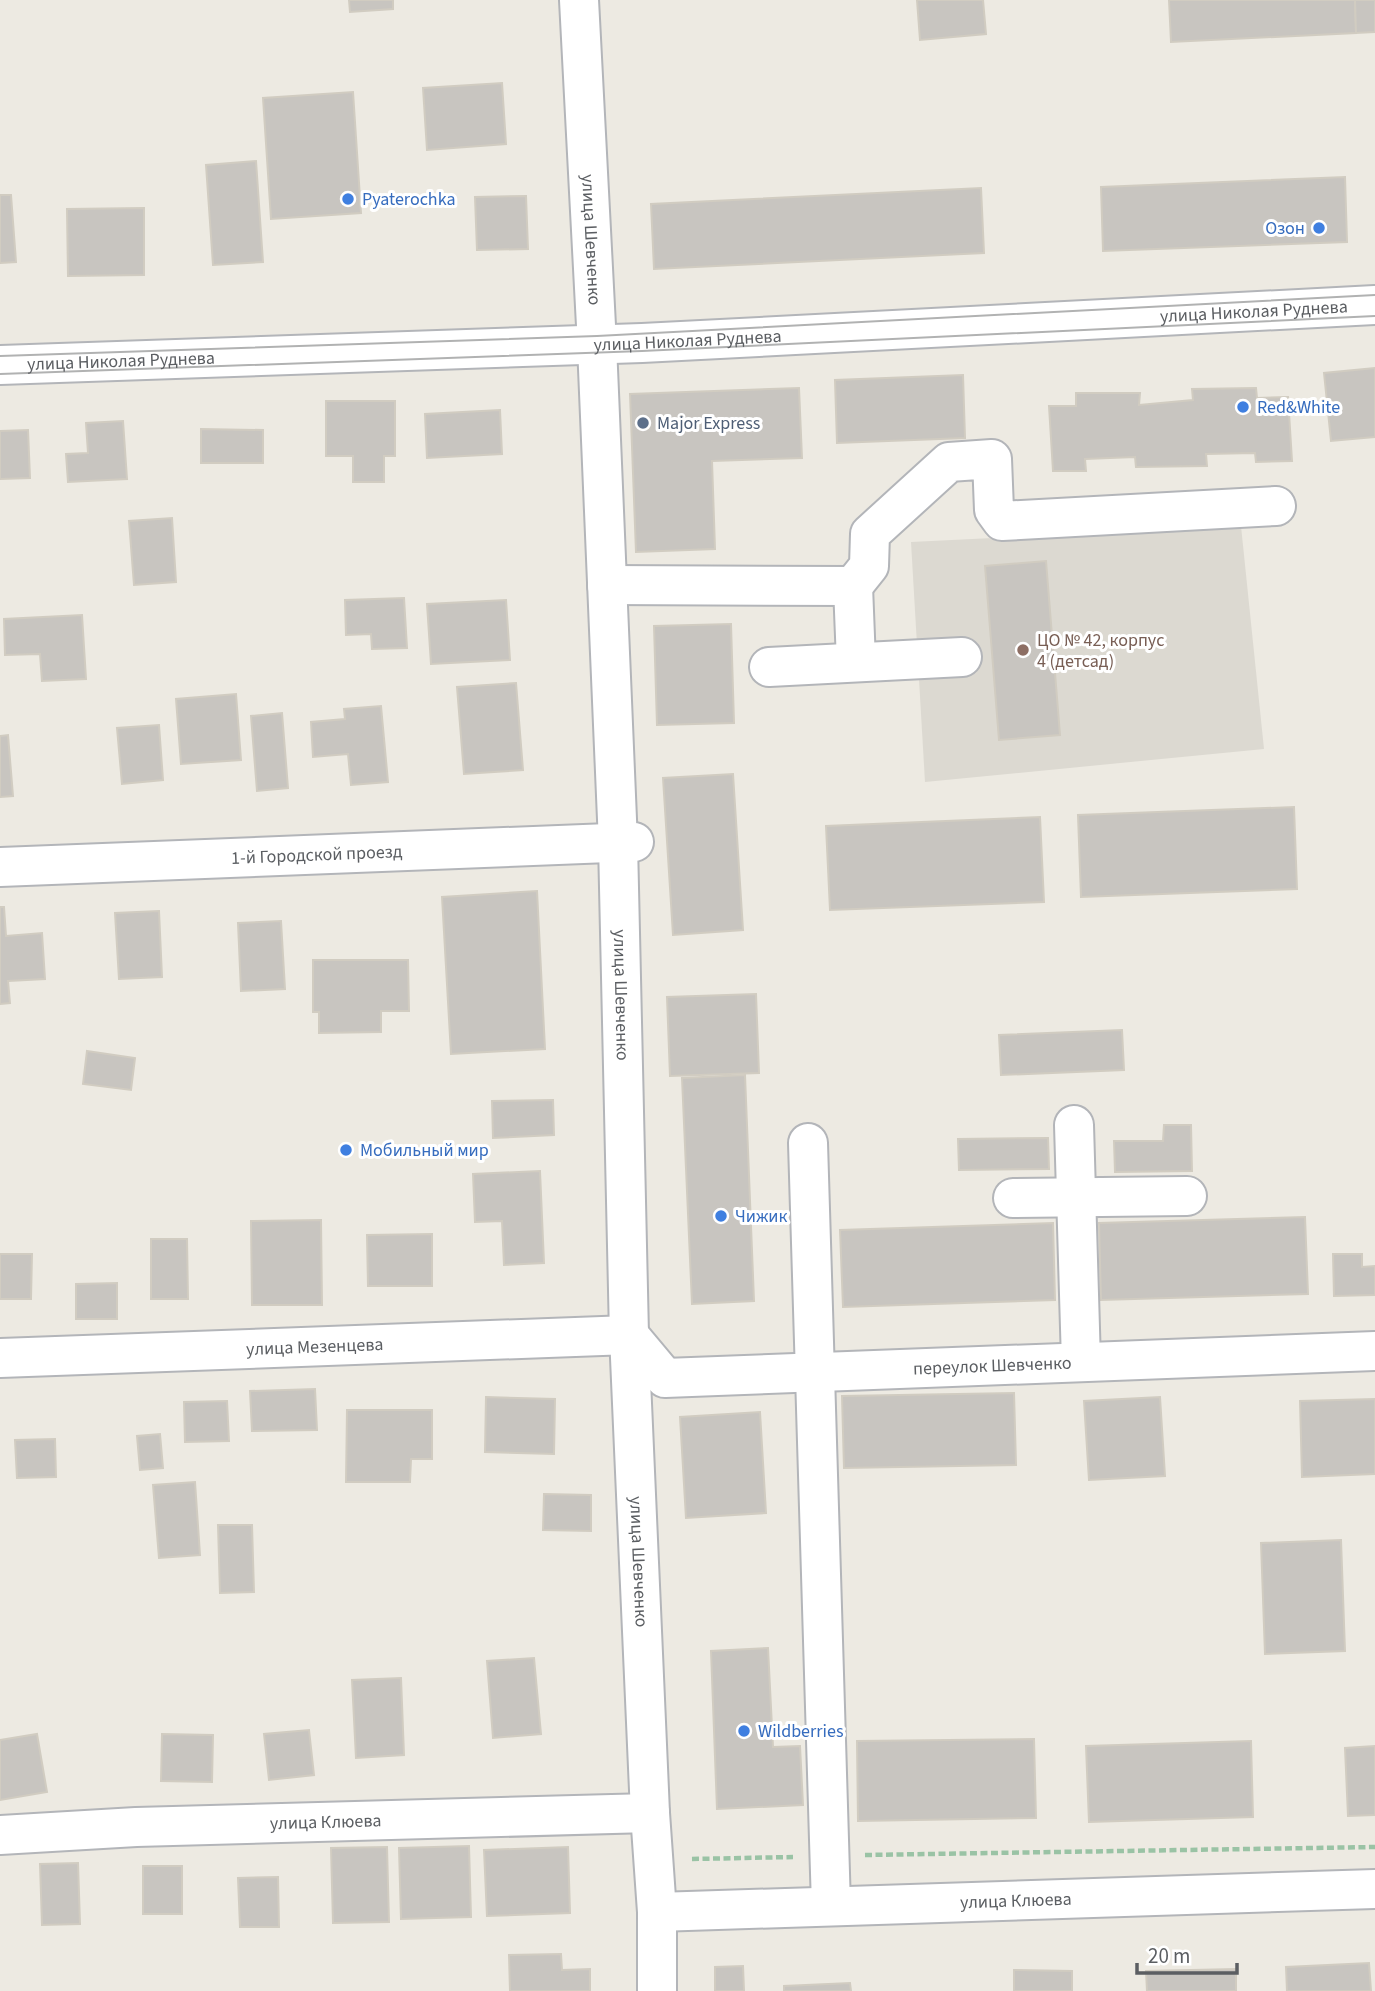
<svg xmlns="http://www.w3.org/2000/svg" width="1375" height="1991" viewBox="0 0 1375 1991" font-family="'Source Sans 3',sans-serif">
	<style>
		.education { fill: #dcd9d1 }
		.building { fill: #c8c5c0; stroke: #d1ccc1; stroke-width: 2 }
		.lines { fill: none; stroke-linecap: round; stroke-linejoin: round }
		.minor-casing { stroke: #b3b5b9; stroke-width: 42 }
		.path { stroke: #9ac3a5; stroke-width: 4.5; stroke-dasharray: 7 3.5; stroke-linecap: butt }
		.minor { stroke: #fff; stroke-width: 38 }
		.tram { stroke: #b1b2b2; stroke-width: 2 }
		.shop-dot { fill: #3f7fe0; stroke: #fff; stroke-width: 2.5 }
		.service-dot { fill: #5c6f8a; stroke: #fff; stroke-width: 2.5 }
		.education-dot { fill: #8d6e63; stroke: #fff; stroke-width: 2.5 }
		.labels { text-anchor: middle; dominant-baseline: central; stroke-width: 6; stroke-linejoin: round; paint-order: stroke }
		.shop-label { font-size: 18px; fill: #366cbe; stroke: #fff; text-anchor: start }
		.street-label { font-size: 18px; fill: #5b5e62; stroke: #fff }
		.service-label { font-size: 18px; fill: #4e5e75; stroke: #fff; text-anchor: start }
		.education-label { font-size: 18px; fill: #785e54; stroke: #fff; text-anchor: start }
	</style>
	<rect width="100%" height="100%" fill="#edeae2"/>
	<polygon class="education" points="1241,526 1264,749 925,782 911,542"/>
	<g class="building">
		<polygon points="349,0 393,0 393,9 350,12"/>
		<polygon points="917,0 983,0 986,34 920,40"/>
		<polygon points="1169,0 1355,0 1356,33 1171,42"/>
		<polygon points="1355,0 1375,0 1375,32 1356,33"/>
		<polygon points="502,83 506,144 427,150 423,88"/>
		<polygon points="353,92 361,213 271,219 263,98"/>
		<polygon points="256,161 263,262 213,265 206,165"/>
		<polygon points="1345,177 1347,242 1103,251 1101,187"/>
		<polygon points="981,188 984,253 654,269 651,204"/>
		<polygon points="0,195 11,195 16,262 0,263"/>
		<polygon points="526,196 528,249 477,250 475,197"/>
		<polygon points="144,208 144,275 68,276 67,209"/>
		<polygon points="1375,368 1375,437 1331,441 1324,373"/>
		<polygon points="963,375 965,438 837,443 835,380"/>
		<polygon points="799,388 802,458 712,461 715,549 636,552 630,394"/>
		<polygon points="1256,388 1257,398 1288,397 1292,461 1256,462 1255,453 1206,454 1207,466 1136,467 1135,457 1085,459 1086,471 1053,471 1049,406 1076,406 1076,393 1140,393 1139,405 1193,400 1192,389"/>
		<polygon points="326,401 395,401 395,456 384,456 384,482 353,482 353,456 326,456"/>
		<polygon points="500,410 502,454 427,458 425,414"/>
		<polygon points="123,421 127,479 68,482 66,454 88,453 86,423"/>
		<polygon points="201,429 263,430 263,463 201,463"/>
		<polygon points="28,430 30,478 0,479 0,431"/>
		<polygon points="172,518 176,582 134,585 129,521"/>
		<polygon points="1046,561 1060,735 999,740 985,566"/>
		<polygon points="404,598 407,648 372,649 371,634 346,635 345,600"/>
		<polygon points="506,600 510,660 431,664 427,604"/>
		<polygon points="82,615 86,679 42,681 40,654 5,655 4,619"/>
		<polygon points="731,624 734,723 657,725 654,626"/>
		<polygon points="516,683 523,770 464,774 457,687"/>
		<polygon points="236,694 241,760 181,764 176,699"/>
		<polygon points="381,706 388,782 351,785 348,754 313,757 311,722 345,719 344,709"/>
		<polygon points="282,713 288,788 257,791 251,716"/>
		<polygon points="159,725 163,780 122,784 117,728"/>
		<polygon points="8,735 13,796 0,797 0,736"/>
		<polygon points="733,774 743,930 673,935 663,778"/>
		<polygon points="1294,807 1297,889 1081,897 1078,815"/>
		<polygon points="1040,817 1044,902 830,910 826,826"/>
		<polygon points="537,891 545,1049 451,1054 442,897"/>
		<polygon points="0,907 4,907 6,936 42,933 45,979 8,981 10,1003 0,1004"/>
		<polygon points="159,911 162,977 119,979 115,913"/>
		<polygon points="281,921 285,989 241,991 238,923"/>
		<polygon points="313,960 408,960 409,1011 381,1011 381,1032 319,1033 319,1012 313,1012"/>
		<polygon points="756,994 759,1073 670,1076 667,997"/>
		<polygon points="1122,1030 1124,1070 1001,1075 999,1035"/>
		<polygon points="87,1051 135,1058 131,1090 83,1084"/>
		<polygon points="745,1075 754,1301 692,1304 682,1078"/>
		<polygon points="553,1100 554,1135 493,1138 492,1101"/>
		<polygon points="1164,1125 1191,1125 1192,1171 1115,1172 1114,1141 1163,1141"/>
		<polygon points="1048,1138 1049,1169 959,1170 958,1139"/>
		<polygon points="540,1171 544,1263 504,1265 502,1221 475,1222 473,1174"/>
		<polygon points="1305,1217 1308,1294 1101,1300 1099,1223"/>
		<polygon points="321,1220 322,1305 252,1305 251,1221"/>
		<polygon points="1053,1223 1055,1300 843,1307 840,1230"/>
		<polygon points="432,1234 432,1286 368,1286 367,1235"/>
		<polygon points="151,1239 187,1239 188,1299 151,1299"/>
		<polygon points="0,1254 32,1254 31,1299 0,1299"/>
		<polygon points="1333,1254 1362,1254 1362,1267 1375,1266 1375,1295 1334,1296"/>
		<polygon points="117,1283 117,1319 76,1319 76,1284"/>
		<polygon points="315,1389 317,1430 252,1431 250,1391"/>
		<polygon points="1014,1393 1016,1465 844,1468 842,1396"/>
		<polygon points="486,1397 555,1399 554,1454 485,1452"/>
		<polygon points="1160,1397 1165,1476 1089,1480 1084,1401"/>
		<polygon points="1375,1399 1375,1474 1302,1477 1300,1401"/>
		<polygon points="227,1401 229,1441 185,1442 184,1402"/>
		<polygon points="347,1410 432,1410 432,1459 411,1459 410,1482 346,1482"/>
		<polygon points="760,1412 766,1513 686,1518 680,1417"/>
		<polygon points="160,1434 163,1468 140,1470 137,1436"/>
		<polygon points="55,1439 56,1477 17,1478 15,1440"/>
		<polygon points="195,1482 200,1555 159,1558 153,1485"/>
		<polygon points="544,1494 591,1495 591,1531 543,1530"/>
		<polygon points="218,1525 252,1525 254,1592 220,1593"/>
		<polygon points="1341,1540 1345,1651 1265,1654 1261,1543"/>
		<polygon points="768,1648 773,1747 800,1746 803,1805 717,1809 711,1651"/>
		<polygon points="534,1658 541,1734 493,1738 487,1661"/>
		<polygon points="401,1678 404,1755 356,1758 352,1680"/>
		<polygon points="309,1730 314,1775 269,1780 264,1734"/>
		<polygon points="37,1734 47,1792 0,1800 0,1740"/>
		<polygon points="162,1734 213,1735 212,1782 161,1781"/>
		<polygon points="1034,1739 1036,1818 858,1821 857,1741"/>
		<polygon points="1251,1741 1253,1817 1089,1822 1086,1746"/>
		<polygon points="1375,1746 1375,1815 1348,1816 1345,1748"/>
		<polygon points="469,1846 471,1917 401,1919 399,1848"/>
		<polygon points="387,1847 389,1922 333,1923 331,1848"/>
		<polygon points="568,1847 570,1913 487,1916 484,1850"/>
		<polygon points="78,1863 80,1924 42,1925 40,1864"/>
		<rect x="143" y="1866" width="39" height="48"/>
		<polygon points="278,1877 279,1927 240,1927 238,1878"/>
		<polygon points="561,1954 562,1970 590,1969 590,1991 510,1991 509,1955"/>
		<polygon points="1369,1963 1371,1991 1287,1991 1286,1967"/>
		<polygon points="743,1966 744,1991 715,1991 715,1967"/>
		<polygon points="1236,1969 1236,1991 1147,1991 1146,1971"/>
		<polygon points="1014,1970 1072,1971 1072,1991 1014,1991"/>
		<polygon points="850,1983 851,1991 784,1991 784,1986"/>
	</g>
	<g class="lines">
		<defs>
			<g id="minor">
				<path id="s1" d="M579,0L597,345L618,843L629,1335L650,1813L657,1912V1991"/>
				<path id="s2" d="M0,365L642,343L1375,305"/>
				<polyline points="607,585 853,586 869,566 870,534 949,462 992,459 994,510 1002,521 1276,506"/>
				<polyline points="853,586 856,662"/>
				<polyline points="769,667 962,657"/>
				<path id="s3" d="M0,867L634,842"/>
				<polyline points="1074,1125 1081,1362"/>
				<polyline points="808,1143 831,1906"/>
				<polyline points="1013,1198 1187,1196"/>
				<path id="s4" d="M0,1358L629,1335L665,1378L1375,1351"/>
				<path id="s5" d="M0,1835L136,1827L650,1813"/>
				<path id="s6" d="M657,1912L1375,1889"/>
			</g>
		</defs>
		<use href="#minor" class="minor-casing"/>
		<g class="path">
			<polyline points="865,1855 1375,1847"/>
			<polyline points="692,1859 793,1857"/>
		</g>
		<use href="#minor" class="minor"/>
		<g class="tram">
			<polyline points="0,356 597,336 1375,295"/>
			<polyline points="0,374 642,351 1375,316"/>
		</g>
	</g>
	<g class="shop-dot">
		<circle cx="348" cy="199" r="7"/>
		<circle cx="1319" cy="228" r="7"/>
		<circle cx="1243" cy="407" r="7"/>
		<circle cx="346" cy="1150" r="7"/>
		<circle cx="721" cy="1216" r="7"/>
		<circle cx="744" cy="1731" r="7"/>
	</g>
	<circle class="service-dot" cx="643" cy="423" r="7"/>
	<circle class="education-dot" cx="1023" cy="650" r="7"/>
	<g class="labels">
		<g class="shop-label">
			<text x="362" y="199">Pyaterochka</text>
			<text x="1305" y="228" text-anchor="end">Озон</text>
			<text x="1257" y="407">Red&amp;White</text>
			<text x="360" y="1150">Мобильный мир</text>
			<text x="735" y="1216">Чижик</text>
			<text x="758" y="1731">Wildberries</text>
		</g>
		<g class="street-label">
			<text stroke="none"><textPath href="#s1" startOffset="240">улица Шевченко</textPath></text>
			<text stroke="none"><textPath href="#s2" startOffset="1255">улица Николая Руднева</textPath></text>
			<text stroke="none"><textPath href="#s2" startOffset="688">улица Николая Руднева</textPath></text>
			<text stroke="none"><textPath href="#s2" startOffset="121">улица Николая Руднева</textPath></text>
			<text stroke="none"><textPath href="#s3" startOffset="317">1-й Городской проезд</textPath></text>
			<text stroke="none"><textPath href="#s1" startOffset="996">улица Шевченко</textPath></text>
			<text stroke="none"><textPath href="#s4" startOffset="315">улица Мезенцева</textPath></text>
			<text stroke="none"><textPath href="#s4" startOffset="1013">переулок Шевченко</textPath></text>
			<text stroke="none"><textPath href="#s1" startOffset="1563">улица Шевченко</textPath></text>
			<text stroke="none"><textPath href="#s5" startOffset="326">улица Клюева</textPath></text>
			<text stroke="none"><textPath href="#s6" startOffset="359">улица Клюева</textPath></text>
		</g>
		<g class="service-label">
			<text x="657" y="423">Major Express</text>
		</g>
		<g class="education-label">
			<text x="1037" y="640">ЦО № 42, корпус<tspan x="1037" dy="21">4 (детсад)</tspan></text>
		</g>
	</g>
	<path d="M1137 1963v10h100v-10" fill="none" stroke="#5b5e62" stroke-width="3.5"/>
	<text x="1148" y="1963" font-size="21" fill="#5b5e62" stroke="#ffffff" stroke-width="5" paint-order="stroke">20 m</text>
</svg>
